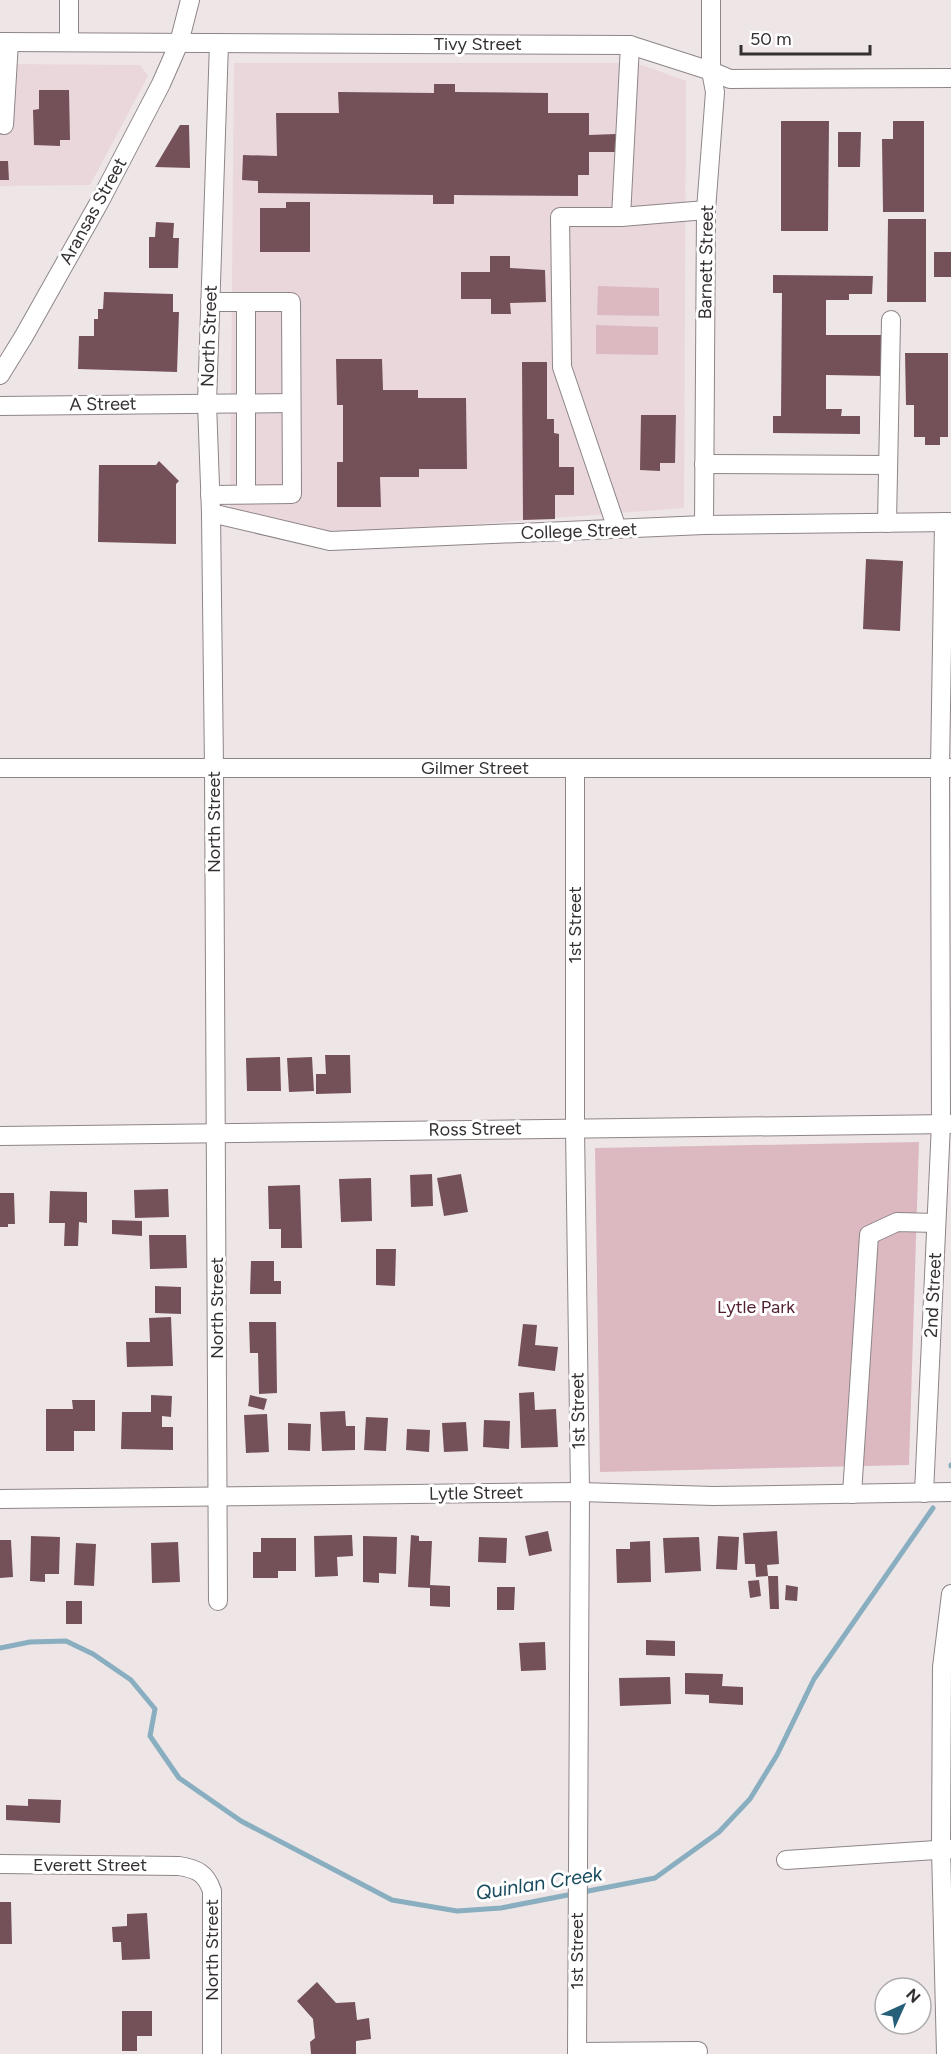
<svg xmlns="http://www.w3.org/2000/svg" width="951" height="2054" viewBox="0 0 951 2054" font-family="Figtree,sans-serif">
	<style>
		.built { fill: #e9d7db }
		.green { fill: #dcb9c0 }
		.lines { fill: none; stroke-linecap: round; stroke-linejoin: round }
		.stream { stroke: #89aebf; stroke-width: 5 }
		.building { fill: #745159 }
		.minor-casing { stroke: #8e8587; stroke-width: 20 }
		.minor { stroke: #fff; stroke-width: 18 }
		.labels { text-anchor: middle; dominant-baseline: central; stroke-width: 6; stroke-linejoin: round; paint-order: stroke }
		.street-label { font-size: 18px; fill: #343031; stroke: #fff }
		.park-label { font-size: 18px; fill: #511e2d; stroke: #fff }
		.water-label { font-size: 20px; font-style: italic; fill: #194b5f; stroke: #fff }
	</style>
	<rect width="100%" height="100%" fill="#eee5e7"/>
	<g class="built">
		<polygon points="234,63 616,63 642,65 686,81 684,508 335,535 230,509"/>
		<polygon points="0,64 140,65 148,76 90,185 0,186"/>
	</g>
	<g class="green">
		<polygon points="598,286 659,288 659,316 597,315"/>
		<polygon points="596,325 658,327 658,355 596,354"/>
		<polygon points="919,1142 909,1465 600,1472 595,1148"/>
	</g>
	<g class="lines">
		<g class="stream">
			<polyline points="951,1466 951,1465"/>
			<polyline points="0,1648 30,1642 66,1641 93,1654 131,1680 155,1709 150,1736 179,1778 241,1821 392,1900 457,1911 501,1908 655,1878 719,1832 750,1799 777,1755 814,1679 933,1508"/>
		</g>
	</g>
	<g class="building">
		<polygon points="434,84 455,84 455,92 548,93 548,113 589,113 589,135 616,134 616,152 589,152 589,175 578,175 578,196 454,195 454,204 433,204 433,195 258,193 258,181 242,180 243,155 277,156 276,113 339,113 338,92 434,93"/>
		<polygon points="39,90 69,90 70,140 60,140 60,146 34,145 33,110 39,109"/>
		<polygon points="781,121 829,121 828,231 781,231"/>
		<polygon points="893,121 924,121 924,212 883,212 882,139 893,139"/>
		<polygon points="180,125 189,125 190,168 155,167"/>
		<polygon points="838,132 861,132 860,167 838,167"/>
		<polygon points="0,161 8,161 9,180 0,180"/>
		<polygon points="286,202 310,202 310,252 260,252 260,208 286,208"/>
		<polygon points="888,219 926,219 926,302 887,302"/>
		<polygon points="156,222 174,223 173,238 179,238 178,268 149,268 149,237 155,237"/>
		<rect x="934" y="252" width="17" height="25"/>
		<polygon points="490,256 510,256 510,268 545,270 546,302 510,303 511,314 491,314 491,299 461,299 461,272 490,272"/>
		<polygon points="773,275 873,276 872,294 849,294 849,300 826,300 826,335 883,335 882,376 826,375 826,409 842,409 841,416 860,416 860,434 773,433 773,416 781,416 782,293 773,293"/>
		<polygon points="104,292 173,294 173,312 179,312 177,372 78,369 79,336 94,336 94,319 98,319 98,309 103,309"/>
		<polygon points="905,353 948,353 948,437 940,437 940,445 925,445 925,437 914,437 914,405 906,405"/>
		<polygon points="336,359 382,359 383,390 418,390 418,398 466,398 467,469 419,469 419,477 380,477 381,507 337,507 337,462 343,462 343,405 337,405"/>
		<polygon points="522,362 547,362 547,419 554,419 554,433 559,434 559,467 574,467 574,495 555,495 555,519 523,520"/>
		<polygon points="641,415 676,415 675,463 660,463 660,471 640,470"/>
		<polygon points="159,461 179,481 176,484 176,544 98,542 99,465 156,465"/>
		<polygon points="866,559 903,561 900,631 863,629"/>
		<polygon points="325,1055 350,1055 351,1093 316,1094 316,1074 326,1074"/>
		<polygon points="280,1057 281,1091 247,1091 246,1058"/>
		<polygon points="312,1057 314,1091 289,1092 287,1058"/>
		<polygon points="432,1174 433,1206 411,1207 410,1175"/>
		<polygon points="461,1174 468,1212 444,1216 437,1178"/>
		<polygon points="371,1178 372,1221 341,1222 339,1179"/>
		<polygon points="300,1185 302,1248 281,1248 281,1229 269,1229 268,1186"/>
		<polygon points="168,1189 169,1217 135,1218 134,1190"/>
		<polygon points="50,1191 87,1192 87,1223 79,1222 78,1246 64,1246 65,1223 49,1223"/>
		<polygon points="0,1193 14,1193 15,1224 8,1224 8,1227 0,1227"/>
		<polygon points="112,1220 142,1221 142,1236 112,1234"/>
		<polygon points="149,1235 186,1235 187,1268 150,1269"/>
		<polygon points="376,1249 396,1249 395,1286 376,1285"/>
		<polygon points="251,1261 274,1261 274,1281 281,1281 281,1294 250,1294"/>
		<polygon points="155,1286 181,1287 181,1314 155,1313"/>
		<polygon points="171,1317 173,1366 127,1367 126,1342 150,1342 149,1318"/>
		<polygon points="249,1322 276,1322 277,1393 259,1394 258,1353 250,1353"/>
		<polygon points="523,1324 537,1325 535,1345 558,1347 555,1371 518,1366"/>
		<polygon points="534,1392 535,1410 556,1409 558,1447 521,1448 519,1393"/>
		<polygon points="151,1395 172,1396 171,1417 162,1416 162,1427 173,1427 173,1450 121,1449 122,1412 151,1412"/>
		<polygon points="250,1395 267,1399 264,1410 248,1406"/>
		<polygon points="72,1400 95,1400 95,1431 74,1431 74,1451 46,1451 46,1409 73,1409"/>
		<polygon points="345,1411 346,1426 355,1426 355,1450 322,1451 320,1412"/>
		<polygon points="267,1414 269,1452 246,1453 244,1415"/>
		<polygon points="366,1417 388,1418 386,1451 364,1450"/>
		<polygon points="484,1420 510,1421 509,1449 483,1447"/>
		<polygon points="466,1422 468,1451 444,1452 442,1423"/>
		<polygon points="288,1423 311,1424 310,1451 288,1450"/>
		<polygon points="407,1429 430,1430 429,1452 406,1450"/>
		<polygon points="548,1531 552,1551 529,1556 525,1536"/>
		<polygon points="777,1531 779,1564 767,1565 768,1576 756,1577 755,1564 745,1564 743,1533"/>
		<polygon points="352,1535 353,1556 337,1557 338,1576 315,1577 314,1536"/>
		<polygon points="411,1535 419,1536 419,1541 432,1541 430,1585 450,1586 450,1607 430,1606 430,1588 408,1587"/>
		<polygon points="31,1536 60,1537 59,1574 45,1574 45,1582 30,1581"/>
		<polygon points="363,1536 397,1537 396,1574 379,1573 379,1583 363,1582"/>
		<polygon points="718,1536 739,1537 737,1570 716,1569"/>
		<polygon points="479,1537 507,1538 506,1563 478,1562"/>
		<polygon points="699,1537 701,1571 665,1573 663,1538"/>
		<polygon points="261,1538 296,1538 296,1571 278,1571 278,1578 253,1578 253,1552 261,1552"/>
		<polygon points="0,1540 11,1540 13,1577 0,1578"/>
		<polygon points="650,1541 651,1582 617,1583 616,1549 630,1549 630,1542"/>
		<polygon points="178,1542 180,1582 152,1583 151,1543"/>
		<polygon points="76,1543 96,1544 94,1586 74,1585"/>
		<polygon points="768,1576 778,1576 779,1609 770,1609"/>
		<polygon points="759,1580 761,1596 750,1598 748,1581"/>
		<polygon points="786,1585 798,1587 797,1601 785,1600"/>
		<polygon points="497,1587 515,1587 514,1610 497,1610"/>
		<rect x="66" y="1601" width="16" height="23"/>
		<polygon points="646,1640 675,1641 675,1656 646,1655"/>
		<polygon points="545,1642 546,1670 521,1671 519,1643"/>
		<polygon points="685,1673 723,1674 722,1686 743,1687 743,1705 709,1703 709,1695 685,1694"/>
		<polygon points="670,1677 671,1704 620,1706 619,1678"/>
		<polygon points="28,1799 61,1800 60,1823 6,1820 6,1805 28,1806"/>
		<polygon points="0,1902 11,1902 12,1944 0,1944"/>
		<polygon points="147,1913 150,1959 122,1960 121,1942 113,1942 112,1927 127,1926 127,1914"/>
		<polygon points="317,1982 336,2003 355,2002 357,2020 369,2018 371,2039 356,2041 356,2054 311,2054 310,2042 315,2038 313,2019 297,2001"/>
		<polygon points="122,2011 152,2011 152,2036 137,2036 137,2051 122,2051"/>
	</g>
	<g class="lines">
		<defs>
			<g id="minor">
				<polyline points="69,0 69,42"/>
				<polyline points="0,42 630,45 711,71 730,79 951,78"/>
				<polyline points="4,125 9,42"/>
				<polyline points="621,217 630,45"/>
				<polyline points="210,302 291,302 292,494 210,495"/>
				<polyline points="0,375 24,336 100,201 161,84 179,43 190,0"/>
				<polyline points="0,406 291,403"/>
				<polyline points="704,464 888,465"/>
				<polyline points="246,494 246,302"/>
				<polyline points="211,513 330,541 704,525 951,522"/>
				<polyline points="887,523 891,320"/>
				<polyline points="704,525 706,210 715,92 711,71 711,0"/>
				<polyline points="617,529 562,367 560,217 621,217 706,210"/>
				<polyline points="0,768 949,768"/>
				<polyline points="575,768 575,1128 580,1492 577,2054"/>
				<polyline points="0,1136 951,1124"/>
				<polyline points="924,1493 941,1124 940,768 944,522"/>
				<polyline points="852,1494 869,1235 897,1222 936,1223"/>
				<polyline points="0,1499 580,1492 713,1496 951,1492"/>
				<polyline points="218,1601 214,768 211,513 207,403 219,43"/>
				<polyline points="786,1860 951,1849"/>
				<path d="M0,1864L179,1866C197,1869 206,1873 212,1891V2054"/>
				<polyline points="577,2052 698,2051"/>
				<polyline points="946,2054 941,1848 942,1667 951,1594"/>
			</g>
		</defs>
		<use href="#minor" class="minor-casing"/>
		<use href="#minor" class="minor"/>
	</g>
	<g class="labels">
		<g class="street-label">
			<text x="478" y="44">Tivy Street</text>
			<text transform="translate(93 211) rotate(-61)">Aransas Street</text>
			<text transform="translate(706 262) rotate(-89)">Barnett Street</text>
			<text transform="translate(209 336) rotate(-88)">North Street</text>
			<text transform="translate(103 404) rotate(-1)">A Street</text>
			<text transform="translate(579 531) rotate(-2)">College Street</text>
			<text x="475" y="768">Gilmer Street</text>
			<text transform="translate(214 822) rotate(-90)">North Street</text>
			<text transform="translate(575 925) rotate(-90)">1st Street</text>
			<text transform="translate(475 1129) rotate(-1)">Ross Street</text>
			<text transform="translate(933 1295) rotate(-87)">2nd Street</text>
			<text transform="translate(217 1308) rotate(-90)">North Street</text>
			<text transform="translate(578 1411) rotate(-91)">1st Street</text>
			<text transform="translate(476 1493) rotate(-1)">Lytle Street</text>
			<text x="90" y="1865">Everett Street</text>
			<text transform="translate(212 1950) rotate(-90)">North Street</text>
			<text transform="translate(577 1951) rotate(-90)">1st Street</text>
		</g>
		<g class="park-label">
			<text x="756" y="1307">Lytle Park</text>
		</g>
		<g class="water-label">
			<text transform="translate(539 1883) rotate(-9)">Quinlan Creek</text>
		</g>
	</g>
	<g transform="translate(903 2006) rotate(45)"><circle r="28" fill="#ffffff" stroke="#aeacad" stroke-width="1.5"/>
	<path d="M0-4.5L10 22L0 15L-10 22Z" fill="#256078"/>
	<text y="-9" font-size="16" font-weight="bold" text-anchor="middle" fill="#343031">N</text>
	</g>
	<path d="M741 45v9h129v-9" fill="none" stroke="#343031" stroke-width="3"/>
	<text x="750" y="45" font-size="18" fill="#343031" stroke="#ffffff" stroke-width="4.5" paint-order="stroke">50 m</text>
</svg>
